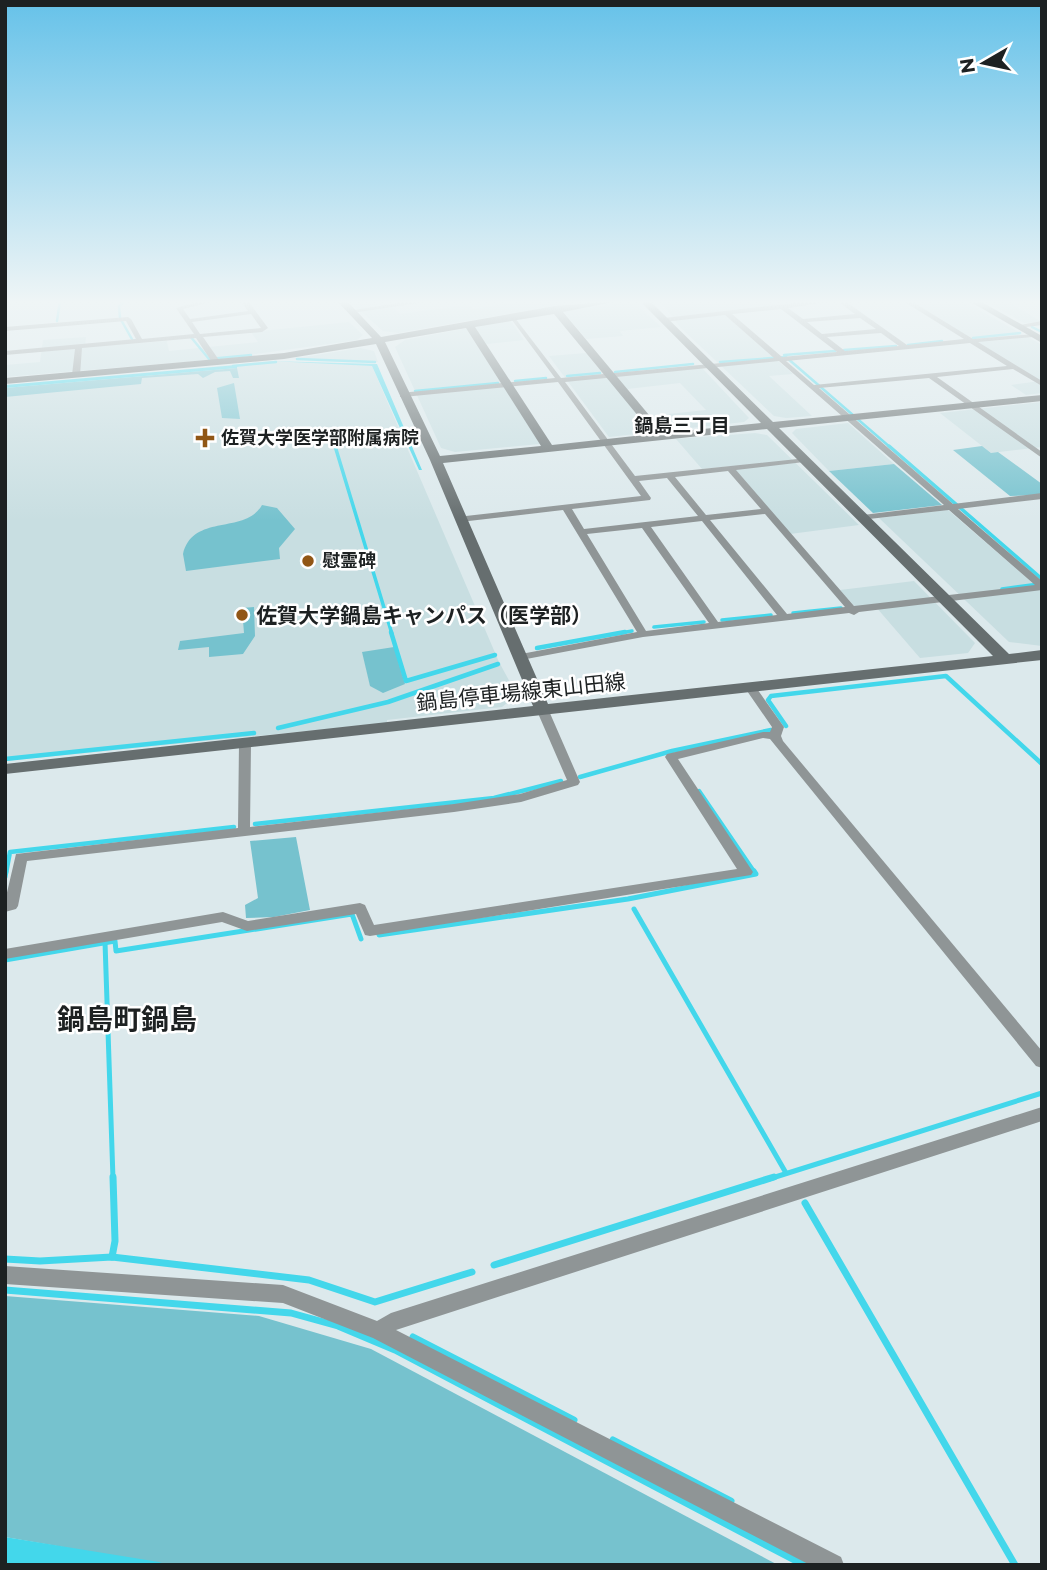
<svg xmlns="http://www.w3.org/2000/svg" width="1047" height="1570" viewBox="0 0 1047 1570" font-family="Montserrat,'Noto Sans JP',sans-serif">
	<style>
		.built { fill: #c8dee1 }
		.green { fill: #76c2ce }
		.water { fill: #43d7eb }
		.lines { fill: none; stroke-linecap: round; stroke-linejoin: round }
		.stream-far4 { stroke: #43d7eb; stroke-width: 2.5 }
		.stream-far3 { stroke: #43d7eb; stroke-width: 3.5 }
		.stream-far2 { stroke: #43d7eb; stroke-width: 4.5 }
		.stream-far1 { stroke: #43d7eb; stroke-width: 5 }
		.stream { stroke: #43d7eb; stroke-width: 7 }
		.street { fill: #8f9596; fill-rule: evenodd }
		.secondary { fill: #666e6f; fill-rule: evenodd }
		.poi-dot { fill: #915615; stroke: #fff; stroke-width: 2.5 }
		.labels { text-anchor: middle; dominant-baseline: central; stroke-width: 5; stroke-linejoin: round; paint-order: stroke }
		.far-poi-label { font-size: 18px; font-weight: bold; fill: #1d2122; stroke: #fff; text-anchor: start }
		.far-neighbourhood-label { font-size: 19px; font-weight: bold; fill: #1d2122; stroke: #fff }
		.poi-label { font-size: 21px; font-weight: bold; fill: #1d2122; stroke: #fff; text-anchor: start }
		.street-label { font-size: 21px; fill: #1d2122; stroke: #fff }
		.near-quarter-label { font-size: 28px; font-weight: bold; fill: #1d2122; stroke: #fff }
	</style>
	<rect width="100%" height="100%" fill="#dce9ec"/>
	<g class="built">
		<polygon points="349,301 372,301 377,306 390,305 400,314 468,305 474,309 520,301 561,301 564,304 398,333 383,331"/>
		<polygon points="660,301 818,301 723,313 793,374 769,376 812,416 786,418 774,416 680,327"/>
		<polygon points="910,301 963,301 1042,345 1042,393 1026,395 1011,385 1040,381"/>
		<polygon points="985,301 1006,301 1042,322 1024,323"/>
		<polygon points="626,303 637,305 661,327 620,331 623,336 586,339 563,311"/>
		<polygon points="510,320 524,340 478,345 540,444 455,452 441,448 395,347 405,340"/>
		<polygon points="349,322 363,335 357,340 219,359 5,377 5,365 40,362 43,340 86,337 85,347 167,341 169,351 258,342 251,332"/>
		<polygon points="360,348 374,351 378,362 292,359"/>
		<polygon points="586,353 640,417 706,410 680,383 627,389 615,376 702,368 749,418 744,422 609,437 549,356"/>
		<polygon points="270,361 372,366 499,662 517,695 502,707 387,720 387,723 5,761 5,388"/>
		<polygon points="1042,402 1042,447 991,453 940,413"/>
		<polygon points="848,423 894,464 829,471 792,433 796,429"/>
		<polygon points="755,433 767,435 859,525 790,534 732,466 702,469 676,439"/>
		<polygon points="948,510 1042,591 1042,646 1009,642 879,518"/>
		<polygon points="914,581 975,643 968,653 920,658 876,607 857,609 840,590"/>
	</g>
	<g class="green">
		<polygon points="237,368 239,378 233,378 230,371 215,372 203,378 198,374 142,378 141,384 5,397 5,388"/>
		<polygon points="234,383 240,419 222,418 217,388"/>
		<polygon points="982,446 991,453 998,452 1042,484 1042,495 1010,496 953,450"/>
		<polygon points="894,464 942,505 873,513 829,471"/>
		<path d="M262,505L277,508L295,529L279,548L280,559L186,571L183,554C193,513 245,535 262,505Z"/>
		<polygon points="254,607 255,636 243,654 209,657 209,647 178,650 180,641 244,633 242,608"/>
		<polygon points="394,647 405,684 383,693 370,686 362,652"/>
		<polygon points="296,837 310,910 274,917 246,918 245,905 258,898 250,841"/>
		<polygon points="5,1296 259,1316 371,1349 778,1565 167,1565 5,1537"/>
	</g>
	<g class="water">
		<polygon points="270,361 377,364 422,470 419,470 372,366"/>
		<polygon points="237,365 237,368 5,388 5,385"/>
		<polygon points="5,1537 159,1562 167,1565 5,1565"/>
	</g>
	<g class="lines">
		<g class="stream-far4">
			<polyline points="125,301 119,306 120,318 133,341 136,340"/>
			<polyline points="57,321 60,301"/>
			<polyline points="1032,327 1042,332"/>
			<polyline points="190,336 209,359 251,355"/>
			<polyline points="973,338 1020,333"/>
			<polyline points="908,345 942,341"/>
			<polyline points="844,350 896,346"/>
			<polyline points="784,355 835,351"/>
			<polyline points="297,359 375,362"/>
			<polyline points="720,362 786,357 891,448"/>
			<polyline points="233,366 276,362"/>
			<polyline points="615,372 693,364"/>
			<polyline points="567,376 600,373"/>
			<polyline points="515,381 546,378"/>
			<polyline points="415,391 498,383"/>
			<polyline points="333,441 335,448"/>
		</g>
		<g class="stream-far3">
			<polyline points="335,446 392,634"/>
			<polyline points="889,446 1042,579"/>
			<polyline points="1002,589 1039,584"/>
			<polyline points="793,613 841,608"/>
			<polyline points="722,620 771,615"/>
			<polyline points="654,627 704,622"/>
			<polyline points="615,634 632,631"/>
		</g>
		<g class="stream-far2">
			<polyline points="391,632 406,681 495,655"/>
			<polyline points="537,648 625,632"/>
			<polyline points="786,726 768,700 771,696 946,676 1042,764"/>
			<polyline points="278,728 388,702 498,664"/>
			<polyline points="5,759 254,733"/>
			<polyline points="580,777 672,751 771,730"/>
			<polyline points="699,791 755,873"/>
			<polyline points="255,824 494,798 561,781"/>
			<polyline points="6,873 10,852 234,827"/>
		</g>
		<g class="stream-far1">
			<polyline points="5,877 6,871"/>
			<polyline points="634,909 786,1173"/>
			<polyline points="379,935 628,899 756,874 754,871"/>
			<polyline points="105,942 113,1179"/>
			<polyline points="5,960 115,941 116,951 352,914 361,939"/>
			<polyline points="769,1179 1042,1093"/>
		</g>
		<g class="stream">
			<polyline points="805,1203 1015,1565"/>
			<polyline points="112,1257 115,1241 113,1177"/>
			<polyline points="5,1259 40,1261 112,1257 309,1280 375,1302 472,1272"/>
			<polyline points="494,1265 774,1177"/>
			<polyline points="5,1290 291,1313 338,1326 395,1350 804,1565"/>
			<polyline points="413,1337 574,1420"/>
			<polyline points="613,1440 731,1501"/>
		</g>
		<g class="street">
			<path d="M201,301H215L183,309L190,319L248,311L241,301H248L268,328L262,332L203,337L221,363L217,365H214L196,338L82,348L80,375L76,377L72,375L75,349L5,355V351L136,339L126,321L5,331V327L128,317L131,319L142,339L194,334L176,308ZM251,314L261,328L200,334L192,322Z"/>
			<polygon points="411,301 433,301 351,313 348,311"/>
			<path d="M811,301H835L788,308L803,319L855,314L837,301H845L907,345L964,339L903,301H911L973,339L1035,334V336L1033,337L978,342L1042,381V386L1013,369L937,377L1042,452V458L929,378L819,388L953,504L1042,493V499L958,509L1042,581V590L859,612L854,615L849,613L643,637L521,660L517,659L516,657L521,654L637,632L563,510L460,522L456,519L457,517L641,496L558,382L403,397H400V393L555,378L509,316L512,314L561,378L774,358L725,315L664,322L661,320L664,318ZM781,309L837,352L782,357L732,314ZM860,318L876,329L822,334L807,322ZM881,333L899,346L845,351L827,337ZM970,343L1007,366L814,385L786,361ZM779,361L944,505L863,515L859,518L860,520L949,510L1035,585L854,606L736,470L804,462L808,460L807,458L635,476L565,382ZM728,471L761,509L706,515L675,477ZM667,478L698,516L584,529L572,509L650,500L651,498L639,481ZM765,514L845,607L787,614L710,520ZM702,521L777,615L718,622L651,527ZM642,528L709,623L646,631L587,534Z"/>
			<polygon points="1042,321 1042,325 1018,328 1015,326"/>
			<polygon points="751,685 755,686 784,727 781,736 783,741 1042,1051 1042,1068 1036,1066 770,739 763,738 678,759 751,869 753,872 751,875 370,936 365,935 356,914 247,931 222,922 5,959 5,949 223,912 248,921 360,903 365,905 374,925 737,869 665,757 667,754 763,732 770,732 772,727 745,688"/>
			<polygon points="543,708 549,711 580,782 578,785 521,802 454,812 27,861 18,906 16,909 5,912 5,901 16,854 238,828 239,744 245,740 251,744 250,827 454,804 520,794 567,780 537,711"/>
			<polygon points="1042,1107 1042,1121 396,1330 841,1557 844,1565 810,1565 373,1338 283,1303 5,1284 5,1266 283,1285 377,1321 391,1313"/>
		</g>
		<g class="secondary">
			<path d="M337,301H347L381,337L555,306L618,301L563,312L664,433L761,423L640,301H650L773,422L1042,395V401L779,428L1009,654L1042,650V660L5,774V764L533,706L430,460L376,344L284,359L5,384V378L284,353L372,338ZM554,314L653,434L552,445L475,327ZM466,328L541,446L440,456L385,342ZM767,429L993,656L548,704L443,463Z"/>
			<polygon points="969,301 980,301 1042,336 1042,343"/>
		</g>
	</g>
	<linearGradient id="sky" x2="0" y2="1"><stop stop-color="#66c2e9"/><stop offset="0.58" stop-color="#eff5f6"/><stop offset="1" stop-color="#eff5f6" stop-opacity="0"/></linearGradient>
	<rect width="1047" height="521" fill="url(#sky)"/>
	<g class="poi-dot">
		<path d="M201.5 427.5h7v7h7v7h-7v7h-7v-7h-7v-7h7z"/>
		<circle cx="308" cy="561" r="7"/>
		<circle cx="242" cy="615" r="7"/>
	</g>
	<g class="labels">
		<g class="far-poi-label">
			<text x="221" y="438">佐賀大学医学部附属病院</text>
			<text x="322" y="561">慰霊碑</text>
		</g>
		<g class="far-neighbourhood-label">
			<text x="682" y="425">鍋島三丁目</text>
		</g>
		<g class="poi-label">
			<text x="256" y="615">佐賀大学鍋島キャンパス（医学部）</text>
		</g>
		<g class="street-label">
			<text transform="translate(521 692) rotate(-6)">鍋島停車場線東山田線</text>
		</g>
		<g class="near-quarter-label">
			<text x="127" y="1019">鍋島町鍋島</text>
		</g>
	</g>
	<rect width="1047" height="1570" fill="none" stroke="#1d2122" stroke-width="14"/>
	<g transform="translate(984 63) rotate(261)" stroke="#ffffff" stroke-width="5" paint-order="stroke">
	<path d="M0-5L12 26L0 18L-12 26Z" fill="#1d2122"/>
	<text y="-10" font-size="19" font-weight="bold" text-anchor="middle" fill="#1d2122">N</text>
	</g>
</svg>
